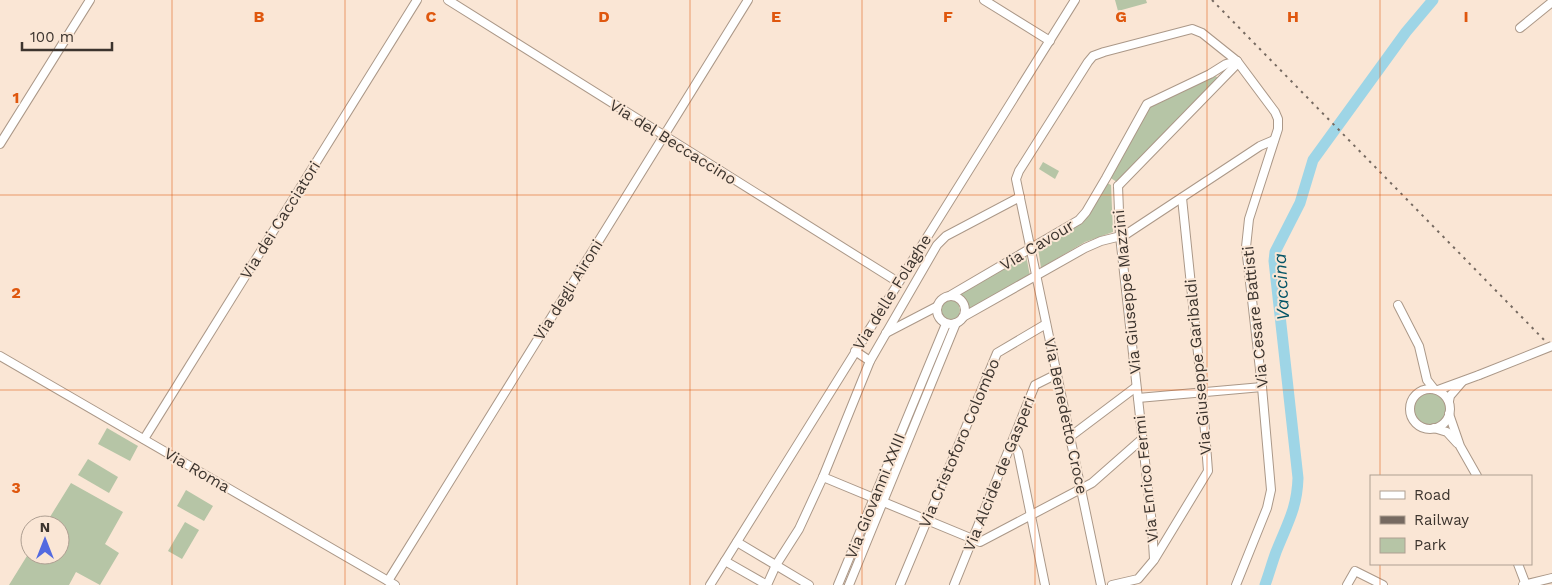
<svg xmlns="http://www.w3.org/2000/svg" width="1552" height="585" viewBox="0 0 1552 585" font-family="'Work Sans',sans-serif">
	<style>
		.green { fill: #b6c5a6 }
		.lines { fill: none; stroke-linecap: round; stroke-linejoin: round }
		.river { stroke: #9ed5e6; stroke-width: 11 }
		.minor-casing { stroke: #ab9888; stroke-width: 10 }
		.minor { stroke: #fff; stroke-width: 8 }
		.rail { stroke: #766a61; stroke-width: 2; stroke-dasharray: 2.5 5; stroke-linecap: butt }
		.minor-bridge-casing { stroke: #ab9888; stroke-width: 10; stroke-linecap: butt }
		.minor-bridge { stroke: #fff; stroke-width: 8 }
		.grid { fill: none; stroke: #df570e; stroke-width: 1; stroke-opacity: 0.55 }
		.labels { text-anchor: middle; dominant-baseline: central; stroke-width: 4; stroke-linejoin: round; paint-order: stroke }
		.street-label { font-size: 16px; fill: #3c342e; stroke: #fae6d5 }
		.water-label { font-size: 18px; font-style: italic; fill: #045466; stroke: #fae6d5 }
		.grid-label { font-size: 16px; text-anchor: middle; font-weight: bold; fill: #df570e; stroke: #fae6d5; stroke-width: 4; stroke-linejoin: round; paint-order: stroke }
	</style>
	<rect width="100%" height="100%" fill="#fae6d5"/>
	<g class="green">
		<polygon points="1115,0 1146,0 1147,3 1118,11"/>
		<polygon points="1213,75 1217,77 1218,80 1117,182 1109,177 1147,107"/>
		<polygon points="1043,162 1059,171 1055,179 1039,169"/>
		<polygon points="1107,183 1111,185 1113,232 1085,242 1041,268 1038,248 1076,226"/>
		<path d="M1026,255L1030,276L968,311C968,303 965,298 958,295Z"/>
		<circle cx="950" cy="310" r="10"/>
		<circle cx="1430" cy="409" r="16"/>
		<polygon points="107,428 138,446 130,461 98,444"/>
		<polygon points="88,459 118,477 109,493 78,475"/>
		<polygon points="71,483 123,512 105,544 119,553 100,585 76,572 69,585 9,585 30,551 30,555 60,555 60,525 45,525"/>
		<polygon points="186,490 213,506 204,521 177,506"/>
		<polygon points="185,522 199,530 182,559 168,551"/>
	</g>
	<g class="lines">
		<path class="river" d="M1265,585C1269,574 1272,563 1276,552C1287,524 1297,509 1298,478L1274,261L1275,252L1300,203L1313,160L1406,32L1433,0"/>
		<defs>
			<g id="minor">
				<polyline points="448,0 898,282"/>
				<polyline points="984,0 1050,41"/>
				<polyline points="1520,28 1552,2"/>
				<polyline points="0,144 90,0"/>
				<polyline points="1118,186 1120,236 1152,525 1154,559"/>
				<polyline points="1118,186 1235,66 1237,61"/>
				<polyline points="951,295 1079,220 1086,212 1106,178 1147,104 1210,74 1226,64 1237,61"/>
				<circle cx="951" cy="310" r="14"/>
				<polyline points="1398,305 1419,346 1427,380 1434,389"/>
				<polyline points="963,317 1085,248 1101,241 1125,235 1260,146 1274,140"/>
				<polyline points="886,333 936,307"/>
				<polyline points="855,351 870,361"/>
				<polyline points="0,356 395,585"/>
				<circle cx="1430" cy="409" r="20"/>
				<polyline points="1438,390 1479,375"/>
				<polyline points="1138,398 1262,387"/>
				<polyline points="1449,401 1450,396 1462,382"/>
				<polyline points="1449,414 1460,446 1477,476"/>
				<polyline points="1434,428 1447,432 1457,443"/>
				<polyline points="1071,436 1136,387"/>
				<polyline points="144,439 417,0"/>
				<polyline points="1012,443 1018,452 1045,585"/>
				<polyline points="823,477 980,542 1092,483 1142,439"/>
				<polyline points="737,542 809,585"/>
				<polyline points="725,561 767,585"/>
				<polyline points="1518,564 1526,585"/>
				<polyline points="388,581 748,0"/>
				<polyline points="710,585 1075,0"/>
				<polyline points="767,585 776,565 799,529 823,477 870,361 937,245 946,236 1020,197"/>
				<polyline points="838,585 946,324"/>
				<polyline points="849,585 956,323"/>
				<polyline points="900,585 997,353 1046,324"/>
				<polyline points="954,585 1035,385 1057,374"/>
				<polyline points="1101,585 1016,179 1019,171 1088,62 1093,56 1104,52 1192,29 1202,33 1237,61 1275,112 1278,119 1278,129 1249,219 1246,247 1262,387 1271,490 1267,508 1236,585"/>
				<polyline points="1112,585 1138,579 1154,560 1208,471 1202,392 1182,198"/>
				<polyline points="1347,585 1355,571 1383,585"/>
				<polyline points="1523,585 1552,578"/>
			</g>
		</defs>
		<use href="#minor" class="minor-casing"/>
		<use href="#minor" class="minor"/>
		<polyline class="rail" points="1212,0 1552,348"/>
		<defs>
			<polyline id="minor-bridge" points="1479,375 1552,346"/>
		</defs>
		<use href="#minor-bridge" class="minor-bridge-casing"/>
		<use href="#minor-bridge" class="minor-bridge"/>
	</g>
	<path class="grid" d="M172,0V585M345,0V585M517,0V585M690,0V585M862,0V585M1035,0V585M1207,0V585M1380,0V476M0,195H1552M0,390H1552M1380,564V585"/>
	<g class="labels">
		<g class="street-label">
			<text transform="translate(673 142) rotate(32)">Via del Beccaccino</text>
			<text transform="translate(280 220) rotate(-58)">Via dei Cacciatori</text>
			<text transform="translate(1037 245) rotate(-31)">Via Cavour</text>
			<text transform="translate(568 290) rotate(-58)">Via degli Aironi</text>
			<text transform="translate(892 292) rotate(-58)">Via delle Folaghe</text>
			<text transform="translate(1127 292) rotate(-96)">Via Giuseppe Mazzini</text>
			<text transform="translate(1255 317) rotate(-96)">Via Cesare Battisti</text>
			<text transform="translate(1198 367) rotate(-95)">Via Giuseppe Garibaldi</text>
			<text transform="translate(1066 416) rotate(78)">Via Benedetto Croce</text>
			<text transform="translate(959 443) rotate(-67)">Via Cristoforo Colombo</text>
			<text transform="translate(197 470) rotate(30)">Via Roma</text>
			<text transform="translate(999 474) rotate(-68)">Via Alcide de Gasperi</text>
			<text transform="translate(1146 479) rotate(-96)">Via Enrico Fermi</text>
			<text transform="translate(875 496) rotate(-68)">Via Giovanni XXIII</text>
		</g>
		<g class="water-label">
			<text transform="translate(1281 287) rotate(-93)">Vaccina</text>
		</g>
	</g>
	<g class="grid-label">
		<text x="259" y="22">B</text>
		<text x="431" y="22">C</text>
		<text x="604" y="22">D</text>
		<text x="776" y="22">E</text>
		<text x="948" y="22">F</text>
		<text x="1121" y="22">G</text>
		<text x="1293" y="22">H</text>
		<text x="1466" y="22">I</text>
		<text x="16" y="103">1</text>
		<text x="16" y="298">2</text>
		<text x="16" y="493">3</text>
	</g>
	<rect x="1370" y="475" width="162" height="90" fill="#fae6d5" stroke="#ae9f92"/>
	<rect x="1380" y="491" width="25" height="8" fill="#ffffff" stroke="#ae9f92"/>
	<text x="1414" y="500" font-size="15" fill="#3c342e">Road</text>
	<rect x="1380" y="516" width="25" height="8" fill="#766a61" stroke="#ae9f92"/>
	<text x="1414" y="525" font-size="15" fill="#3c342e">Railway</text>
	<rect x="1380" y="538" width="25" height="15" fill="#b6c5a6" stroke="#ae9f92"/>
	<text x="1414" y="550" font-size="15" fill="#3c342e">Park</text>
	<g transform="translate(45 540)"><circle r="24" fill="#fae6d5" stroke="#ae9f92"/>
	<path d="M0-4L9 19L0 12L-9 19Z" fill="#536ae0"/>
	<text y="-8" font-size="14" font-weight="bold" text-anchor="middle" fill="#3c342e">N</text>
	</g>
	<path d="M22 42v8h90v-8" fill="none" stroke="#3c342e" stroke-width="2.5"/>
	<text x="30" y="42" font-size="15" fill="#3c342e" stroke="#fae6d5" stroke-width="4" paint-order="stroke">100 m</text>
</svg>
